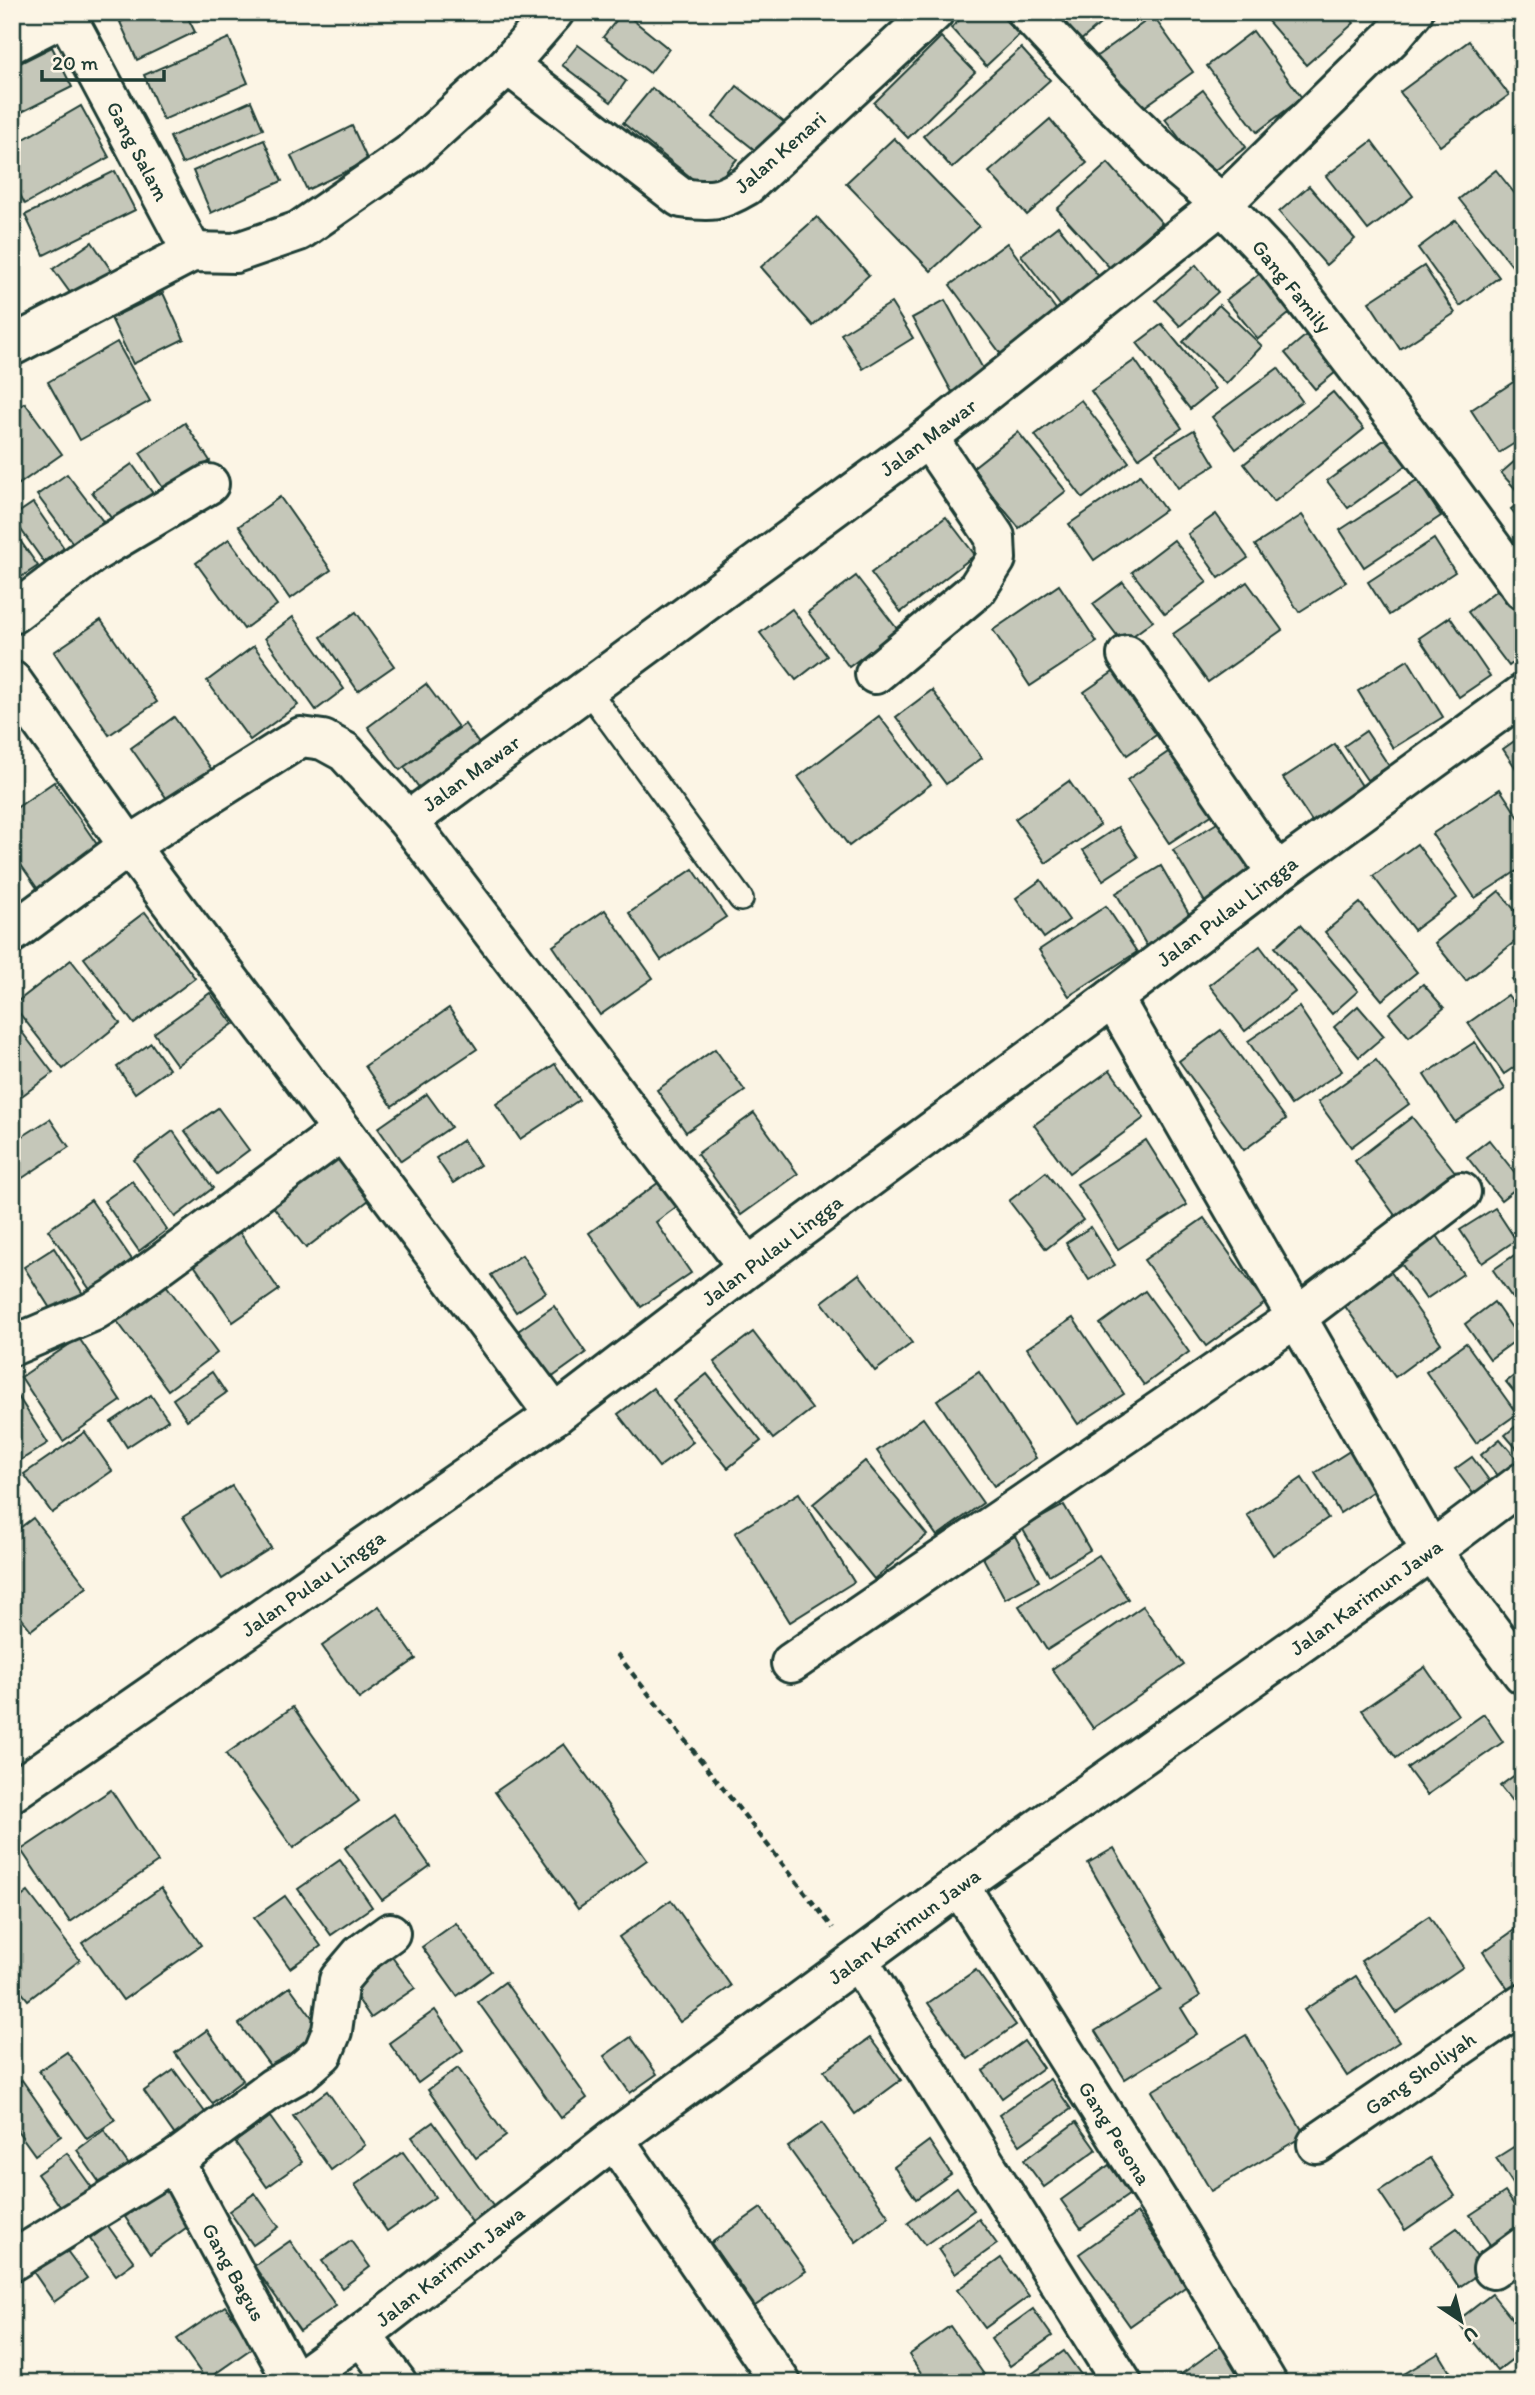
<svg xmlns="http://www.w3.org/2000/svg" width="1535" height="2395" viewBox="0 0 1535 2395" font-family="Itim,sans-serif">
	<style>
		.building { fill: #c5c7b9; stroke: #1f3d34; stroke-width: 2 }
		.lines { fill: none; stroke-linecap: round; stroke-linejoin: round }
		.lane-casing { stroke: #1f3d34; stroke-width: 28 }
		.street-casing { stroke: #1f3d34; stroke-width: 44 }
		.secondary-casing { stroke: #1f3d34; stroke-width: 44 }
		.path { stroke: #1f3d34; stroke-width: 4.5; stroke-dasharray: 7 5; stroke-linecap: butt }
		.lane { stroke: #fcf5e5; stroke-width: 23 }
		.street { stroke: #fcf5e5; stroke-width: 38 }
		.secondary { stroke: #fcf5e5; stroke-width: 38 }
		.labels { text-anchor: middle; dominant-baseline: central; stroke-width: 6; stroke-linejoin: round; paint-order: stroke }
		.street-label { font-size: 21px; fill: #1f3d34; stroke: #fcf5e5 }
	</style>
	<rect width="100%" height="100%" fill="#fcf5e5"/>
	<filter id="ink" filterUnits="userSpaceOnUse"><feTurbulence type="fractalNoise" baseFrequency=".0143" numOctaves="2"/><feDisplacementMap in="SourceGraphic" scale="14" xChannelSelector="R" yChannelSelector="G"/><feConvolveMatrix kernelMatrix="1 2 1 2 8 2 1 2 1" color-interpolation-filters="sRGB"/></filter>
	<g filter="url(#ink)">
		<g class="building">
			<polygon points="140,12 185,12 195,32 137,60 120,22"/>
			<polygon points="623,12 669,49 650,73 603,37"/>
			<polygon points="968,12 998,12 1019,35 986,66 951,28"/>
			<polygon points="1042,12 1114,12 1072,48"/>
			<polygon points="1260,12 1345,12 1354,23 1306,65"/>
			<polygon points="1153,16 1193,72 1137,112 1097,56"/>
			<polygon points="1253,31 1302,98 1257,132 1207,66"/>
			<polygon points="941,37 975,72 908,138 874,103"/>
			<polygon points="229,38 248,83 163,120 144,75"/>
			<polygon points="1469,41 1509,95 1440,146 1400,92"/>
			<polygon points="578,45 626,81 611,102 562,65"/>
			<polygon points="52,47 72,87 12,117 12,67"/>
			<polygon points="1021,48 1050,80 952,168 923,136"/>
			<polygon points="737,86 785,123 760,154 713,117"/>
			<polygon points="652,88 737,159 709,192 623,123"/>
			<polygon points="1203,90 1246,147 1208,176 1165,119"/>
			<polygon points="251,101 263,129 182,164 170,137"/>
			<polygon points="81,106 109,157 25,204 12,180 12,146"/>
			<polygon points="1050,119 1087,163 1027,215 989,172"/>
			<polygon points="352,126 368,161 307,190 291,156"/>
			<polygon points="894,138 979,226 931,271 846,183"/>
			<polygon points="264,140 282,181 211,213 193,171"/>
			<polygon points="1372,141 1413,196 1368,230 1326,176"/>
			<polygon points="1108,163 1162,223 1110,268 1057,209"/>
			<polygon points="1496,170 1523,204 1523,267 1517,272 1459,199"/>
			<polygon points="115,171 135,210 44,255 25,215"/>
			<polygon points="1309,186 1355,239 1326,265 1279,212"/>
			<polygon points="817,217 869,275 813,326 761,267"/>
			<polygon points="1456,220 1499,277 1460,306 1418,248"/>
			<polygon points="1058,226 1101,279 1063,309 1021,255"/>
			<polygon points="92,242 117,279 79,305 53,269"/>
			<polygon points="1007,243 1061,316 1004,358 950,285"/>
			<polygon points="1196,265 1218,292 1180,326 1156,300"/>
			<polygon points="1269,266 1300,305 1258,339 1226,300"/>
			<polygon points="1424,266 1455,313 1400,349 1369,302"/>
			<polygon points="163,293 184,339 133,364 111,318"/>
			<polygon points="945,300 987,376 953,394 912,318"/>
			<polygon points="891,303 913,338 863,369 841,334"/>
			<polygon points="1219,305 1262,346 1226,384 1183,342"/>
			<polygon points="1162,324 1215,389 1190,409 1137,343"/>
			<polygon points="1317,326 1347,363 1315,389 1285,353"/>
			<polygon points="117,342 150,401 80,440 48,382"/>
			<polygon points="1135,360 1182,428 1139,458 1091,391"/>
			<polygon points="1278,368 1302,401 1236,449 1212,417"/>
			<polygon points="1518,379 1523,387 1523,438 1499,453 1471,410"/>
			<polygon points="1333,392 1364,429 1274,502 1244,464"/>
			<polygon points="1081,400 1129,462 1083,498 1035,435"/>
			<polygon points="25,403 62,454 12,489 12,412"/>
			<polygon points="185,423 210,461 165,491 140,453"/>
			<polygon points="1194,430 1215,465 1178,488 1156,453"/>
			<polygon points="1018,432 1066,491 1019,528 971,469"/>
			<polygon points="1391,435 1411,462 1348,508 1327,481"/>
			<polygon points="1523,454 1523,494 1521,495 1501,473"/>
			<polygon points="132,464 159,502 120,530 92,492"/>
			<polygon points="67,474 105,524 75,546 37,495"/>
			<polygon points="1140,475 1165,510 1094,560 1069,524"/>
			<polygon points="1417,480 1441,516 1364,567 1340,530"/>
			<polygon points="280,497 331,570 290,599 239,526"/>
			<polygon points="1523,500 1523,524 1511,509"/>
			<polygon points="33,503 64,548 44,562 12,517"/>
			<polygon points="1216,514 1248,558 1219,578 1188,534"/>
			<polygon points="1302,515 1346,582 1299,612 1255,545"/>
			<polygon points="946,517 975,555 901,612 871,573"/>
			<polygon points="12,529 38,566 12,583"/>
			<polygon points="229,539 277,605 244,629 196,563"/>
			<polygon points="1434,539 1455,572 1389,615 1368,582"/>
			<polygon points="1174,540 1207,582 1165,614 1132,572"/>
			<polygon points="856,576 898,630 849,667 808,612"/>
			<polygon points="1123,582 1153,621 1123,643 1093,604"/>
			<polygon points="1247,582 1282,630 1208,682 1173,634"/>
			<polygon points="1059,585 1097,642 1030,686 993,630"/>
			<polygon points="1502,586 1523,614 1523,655 1509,666 1468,612"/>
			<polygon points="792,609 827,656 796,680 760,633"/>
			<polygon points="356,612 394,666 358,691 321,637"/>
			<polygon points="293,617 344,689 316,710 265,638"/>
			<polygon points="1450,617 1490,676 1459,697 1419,638"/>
			<polygon points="101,620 157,702 109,735 54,652"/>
			<polygon points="254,646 298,705 250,740 207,681"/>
			<polygon points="1408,660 1443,717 1393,748 1358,691"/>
			<polygon points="1119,668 1162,731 1127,755 1084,692"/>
			<polygon points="426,684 458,727 400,770 368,727"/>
			<polygon points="932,690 982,758 946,784 896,717"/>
			<polygon points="879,716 931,784 849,846 798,777"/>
			<polygon points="174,717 220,781 177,813 131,748"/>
			<polygon points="465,724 486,754 426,797 404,767"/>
			<polygon points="1366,731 1389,766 1367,780 1344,746"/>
			<polygon points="1523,735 1523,779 1503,749"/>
			<polygon points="1180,744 1222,808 1169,843 1127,780"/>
			<polygon points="1335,744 1366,792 1315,826 1283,778"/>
			<polygon points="1069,781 1100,825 1046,863 1015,819"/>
			<polygon points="54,782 105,856 44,898 12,852 12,811"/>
			<polygon points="1500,789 1523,824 1523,867 1475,898 1432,834"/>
			<polygon points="1227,817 1262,874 1208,907 1173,850"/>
			<polygon points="1118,827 1138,857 1103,880 1083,850"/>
			<polygon points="1417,844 1457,898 1414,930 1373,876"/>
			<polygon points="1161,866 1196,926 1151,953 1116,893"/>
			<polygon points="693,869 726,917 661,960 629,913"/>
			<polygon points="1041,880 1069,920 1044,938 1016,898"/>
			<polygon points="1499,891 1523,920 1523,935 1466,981 1435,943"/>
			<polygon points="1360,903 1417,972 1382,1000 1325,932"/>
			<polygon points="1106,906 1137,952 1069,996 1039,950"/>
			<polygon points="605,910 653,978 600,1015 553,946"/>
			<polygon points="145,912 195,978 134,1024 84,958"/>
			<polygon points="1300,925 1358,991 1332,1014 1275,947"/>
			<polygon points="1260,946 1295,992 1245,1031 1209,985"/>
			<polygon points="71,960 120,1023 63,1069 13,1005"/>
			<polygon points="1523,971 1523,994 1512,979"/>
			<polygon points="1423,984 1444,1008 1409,1037 1389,1013"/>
			<polygon points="210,993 233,1024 177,1065 154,1033"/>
			<polygon points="1508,995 1523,1016 1523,1061 1504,1074 1468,1023"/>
			<polygon points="1358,1006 1384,1036 1359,1057 1334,1027"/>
			<polygon points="1299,1007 1342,1071 1291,1105 1248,1041"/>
			<polygon points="449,1008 477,1049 392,1106 365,1066"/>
			<polygon points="12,1019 53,1073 12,1103"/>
			<polygon points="1221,1030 1286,1119 1244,1150 1179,1061"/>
			<polygon points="1475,1042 1505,1089 1455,1122 1424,1075"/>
			<polygon points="151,1043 169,1069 135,1093 117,1067"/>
			<polygon points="715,1049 745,1091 686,1132 657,1090"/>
			<polygon points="1376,1060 1409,1104 1351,1147 1318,1102"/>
			<polygon points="555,1064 579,1100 520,1139 496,1104"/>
			<polygon points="1110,1070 1144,1118 1069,1173 1034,1125"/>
			<polygon points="427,1094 451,1127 401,1161 378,1128"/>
			<polygon points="218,1108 249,1150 217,1174 185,1131"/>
			<polygon points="754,1113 798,1174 741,1215 697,1154"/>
			<polygon points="1412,1117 1456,1173 1397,1218 1355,1161"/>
			<polygon points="50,1119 69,1147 12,1185 12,1143"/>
			<polygon points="173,1131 213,1188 175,1217 134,1160"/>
			<polygon points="463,1140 480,1165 453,1183 436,1158"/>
			<polygon points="1146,1140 1187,1205 1118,1249 1077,1184"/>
			<polygon points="1489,1140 1523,1183 1501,1200 1467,1157"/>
			<polygon points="335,1155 369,1200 306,1248 271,1204"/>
			<polygon points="1046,1172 1083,1220 1046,1249 1009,1201"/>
			<polygon points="669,1175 687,1199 656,1222 691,1273 641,1307 589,1233"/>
			<polygon points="132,1181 167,1230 139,1251 104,1201"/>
			<polygon points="91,1200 133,1261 91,1291 48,1230"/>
			<polygon points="1495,1208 1516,1240 1482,1263 1460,1230"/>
			<polygon points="1204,1218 1265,1303 1206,1346 1144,1260"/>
			<polygon points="1091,1227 1115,1265 1089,1280 1066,1243"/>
			<polygon points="238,1230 279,1290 233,1322 192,1262"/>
			<polygon points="1436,1234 1463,1274 1426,1299 1398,1259"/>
			<polygon points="54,1248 88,1302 58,1321 24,1267"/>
			<polygon points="1523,1249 1523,1307 1520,1309 1493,1270"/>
			<polygon points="522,1255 546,1292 516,1312 491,1275"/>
			<polygon points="1388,1268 1441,1343 1395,1377 1342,1302"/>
			<polygon points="859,1274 912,1343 875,1371 822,1302"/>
			<polygon points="160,1277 217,1353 168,1390 111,1313"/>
			<polygon points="1145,1291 1189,1352 1144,1385 1100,1324"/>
			<polygon points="1494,1302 1519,1338 1490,1359 1465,1324"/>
			<polygon points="554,1306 586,1353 551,1378 518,1331"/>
			<polygon points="1073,1318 1124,1394 1078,1424 1027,1348"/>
			<polygon points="753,1332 812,1409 773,1439 714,1362"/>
			<polygon points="79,1338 121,1401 63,1441 21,1377"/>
			<polygon points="1466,1343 1517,1414 1476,1443 1426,1372"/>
			<polygon points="1523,1369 1523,1403 1506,1382"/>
			<polygon points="212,1372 226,1393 187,1420 173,1399"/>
			<polygon points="979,1372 1036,1458 994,1486 937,1400"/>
			<polygon points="707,1374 761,1441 728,1468 673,1401"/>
			<polygon points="12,1387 48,1443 16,1463 12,1456"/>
			<polygon points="653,1388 693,1442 659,1467 618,1414"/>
			<polygon points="151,1395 168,1420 127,1447 111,1422"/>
			<polygon points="923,1418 983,1503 937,1536 877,1451"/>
			<polygon points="1523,1420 1523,1456 1505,1435"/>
			<polygon points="85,1432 112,1471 52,1513 24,1474"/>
			<polygon points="1500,1439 1519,1461 1499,1478 1481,1455"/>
			<polygon points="1353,1449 1378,1488 1340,1513 1315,1473"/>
			<polygon points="1472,1457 1491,1483 1475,1496 1455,1469"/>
			<polygon points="865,1461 927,1535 874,1579 813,1504"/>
			<polygon points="1302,1478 1328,1518 1273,1555 1247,1515"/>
			<polygon points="232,1486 271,1548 222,1579 183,1517"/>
			<polygon points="799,1493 854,1582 790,1622 735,1533"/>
			<polygon points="1064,1505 1090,1550 1049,1575 1022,1528"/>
			<polygon points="33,1518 87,1587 31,1630 12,1606 12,1534"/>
			<polygon points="1015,1536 1039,1581 1005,1599 981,1554"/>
			<polygon points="1099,1555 1128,1599 1047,1650 1019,1606"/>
			<polygon points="379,1606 416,1659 359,1699 322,1646"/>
			<polygon points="1143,1606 1184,1665 1093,1728 1052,1669"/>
			<polygon points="1425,1667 1458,1715 1396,1758 1362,1710"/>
			<polygon points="293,1707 359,1801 293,1848 226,1754"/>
			<polygon points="1484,1714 1503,1742 1427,1795 1407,1768"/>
			<polygon points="12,1717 21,1729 12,1735"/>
			<polygon points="564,1744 647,1860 578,1909 495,1792"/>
			<polygon points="1523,1769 1523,1815 1500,1786"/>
			<polygon points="111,1790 158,1862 70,1922 21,1850"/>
			<polygon points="394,1814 430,1866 382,1900 345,1848"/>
			<polygon points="1114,1848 1200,1996 1181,2008 1197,2034 1125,2079 1095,2031 1161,1990 1088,1863"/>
			<polygon points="340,1860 372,1907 331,1935 298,1889"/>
			<polygon points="161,1888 201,1945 123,2000 82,1943"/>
			<polygon points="28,1892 80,1960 28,2000 12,1980 12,1904"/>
			<polygon points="285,1896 321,1946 290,1968 254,1918"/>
			<polygon points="671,1900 731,1986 680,2022 619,1937"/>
			<polygon points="1429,1916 1463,1967 1396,2013 1361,1961"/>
			<polygon points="456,1923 491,1971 457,1996 422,1947"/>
			<polygon points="1523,1924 1523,1999 1518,2003 1483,1952"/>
			<polygon points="389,1953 415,1988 371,2018 347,1983"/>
			<polygon points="976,1970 1016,2025 968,2059 928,2003"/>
			<polygon points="1356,1976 1399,2042 1347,2076 1304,2010"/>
			<polygon points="505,1982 587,2098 561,2118 478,2002"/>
			<polygon points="290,1987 322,2031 271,2067 239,2024"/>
			<polygon points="435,2010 463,2050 418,2083 389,2043"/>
			<polygon points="207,2030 243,2080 212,2103 175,2053"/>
			<polygon points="1246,2035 1305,2135 1211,2191 1152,2091"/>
			<polygon points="631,2037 657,2074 630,2093 604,2056"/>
			<polygon points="870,2038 901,2080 855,2114 824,2071"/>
			<polygon points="1024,2041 1043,2068 1002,2098 983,2071"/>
			<polygon points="67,2052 115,2120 87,2139 39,2071"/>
			<polygon points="458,2068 506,2136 476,2158 428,2090"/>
			<polygon points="174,2070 210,2119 179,2141 144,2091"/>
			<polygon points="1050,2079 1071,2109 1020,2145 999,2115"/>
			<polygon points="22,2080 61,2136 35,2155 12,2123 12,2087"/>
			<polygon points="327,2091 365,2145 331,2170 293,2116"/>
			<polygon points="270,2117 302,2162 267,2187 235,2142"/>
			<polygon points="433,2122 493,2206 472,2222 412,2137"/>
			<polygon points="1076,2122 1096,2150 1044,2187 1024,2160"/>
			<polygon points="822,2123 889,2217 856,2242 788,2147"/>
			<polygon points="104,2130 134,2172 106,2192 77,2150"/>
			<polygon points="929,2141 951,2174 916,2199 894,2167"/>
			<polygon points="1523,2141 1523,2199 1496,2158"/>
			<polygon points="403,2152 435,2197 387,2231 355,2185"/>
			<polygon points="67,2153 100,2199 70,2220 37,2174"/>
			<polygon points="1430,2158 1455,2196 1405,2230 1379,2191"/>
			<polygon points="1109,2165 1130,2194 1081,2228 1061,2200"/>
			<polygon points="175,2181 201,2217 150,2254 125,2217"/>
			<polygon points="957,2187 974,2210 925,2245 908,2223"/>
			<polygon points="1505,2192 1523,2218 1523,2243 1499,2258 1470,2215"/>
			<polygon points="255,2193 279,2227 253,2245 229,2211"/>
			<polygon points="761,2208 806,2271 755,2306 711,2243"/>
			<polygon points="1137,2213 1188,2285 1130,2326 1079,2254"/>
			<polygon points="979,2219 997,2244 955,2274 938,2249"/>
			<polygon points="108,2226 134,2262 116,2275 90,2239"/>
			<polygon points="1457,2228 1486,2269 1459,2287 1431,2246"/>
			<polygon points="290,2241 336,2306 300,2331 254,2266"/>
			<polygon points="351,2241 370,2267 342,2288 322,2261"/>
			<polygon points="62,2244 87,2278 54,2302 30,2267"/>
			<polygon points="1001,2258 1029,2296 985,2328 957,2290"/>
			<polygon points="1492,2294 1523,2333 1523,2351 1497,2371 1457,2321"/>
			<polygon points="225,2306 255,2346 206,2380 177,2339"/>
			<polygon points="1033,2309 1052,2336 1010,2366 991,2339"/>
			<polygon points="950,2326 990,2383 928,2383 909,2355"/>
			<polygon points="1227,2341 1247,2383 1169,2383"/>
			<polygon points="1064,2351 1087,2383 1029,2383 1026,2378"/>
			<polygon points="1439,2353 1457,2383 1389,2383"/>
		</g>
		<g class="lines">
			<defs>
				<polyline id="lane" points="587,689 741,899"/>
				<g id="street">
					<polyline points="64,12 192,252"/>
					<polyline points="1027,12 1107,98 1171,161 1222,204 1274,259 1437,472 1523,590"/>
					<polyline points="12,43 66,15"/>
					<path d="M508,65L681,198C711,202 719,202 746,186L934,12"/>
					<polyline points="12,346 192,252 235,253 299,231 410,154 508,65 554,12"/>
					<polyline points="12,614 93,553 209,484"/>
					<polyline points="1127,655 1277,873"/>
					<polyline points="875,674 977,589 996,559 995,537 928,438"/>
					<polyline points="12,681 129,846 555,1415"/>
					<polyline points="408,821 928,438 1222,204 1391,38 1413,12"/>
					<polyline points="12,933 129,846 301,737 323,740 345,752 408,821 748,1267"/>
					<polyline points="1113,998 1431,1551 1523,1674"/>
					<polyline points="12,1346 92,1312 115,1298 342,1131"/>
					<polyline points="791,1663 1297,1317 1461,1192"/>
					<polyline points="12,1792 555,1415 748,1267 1113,998 1277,873 1523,694"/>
					<polyline points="959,1885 1179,2235 1267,2383"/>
					<polyline points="858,1960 1122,2383"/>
					<polyline points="614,2139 781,2383"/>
					<polyline points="1317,2144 1523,2003"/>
					<polyline points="174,2161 294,2383"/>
					<polyline points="12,2261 174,2161 274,2087 301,2072 323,2053 332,2031 339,1980 361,1954 390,1933"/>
					<polyline points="1493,2269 1523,2247"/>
					<polyline points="361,2335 397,2383"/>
				</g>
				<polyline id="secondary" points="295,2383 361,2335 614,2139 959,1885 1431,1551 1523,1482"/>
			</defs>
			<use href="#lane" class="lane-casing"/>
			<use href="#street" class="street-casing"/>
			<use href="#secondary" class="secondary-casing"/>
			<polyline class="path" points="617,1654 833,1928"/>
			<use href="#lane" class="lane"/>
			<use href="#street" class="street"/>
			<use href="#secondary" class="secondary"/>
		</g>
	</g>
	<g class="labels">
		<g class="street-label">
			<text transform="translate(138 151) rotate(62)">Gang Salam</text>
			<text transform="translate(780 152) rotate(-41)">Jalan Kenari</text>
			<text transform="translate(1292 286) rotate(51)">Gang Family</text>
			<text transform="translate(928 437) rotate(-37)">Jalan Mawar</text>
			<text transform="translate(471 773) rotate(-36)">Jalan Mawar</text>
			<text transform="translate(1227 911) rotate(-37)">Jalan Pulau Lingga</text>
			<text transform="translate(772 1250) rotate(-37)">Jalan Pulau Lingga</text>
			<text transform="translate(313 1583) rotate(-35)">Jalan Pulau Lingga</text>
			<text transform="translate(1366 1597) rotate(-36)">Jalan Karimun Jawa</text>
			<text transform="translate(904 1926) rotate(-36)">Jalan Karimun Jawa</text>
			<text transform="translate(1420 2073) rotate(-35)">Gang Sholiyah</text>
			<text transform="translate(1115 2133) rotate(58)">Gang Pesona</text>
			<text transform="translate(450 2266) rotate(-38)">Jalan Karimun Jawa</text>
			<text transform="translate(234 2272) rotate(61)">Gang Bagus</text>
		</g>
	</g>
	<rect width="1535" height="2395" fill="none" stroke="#fcf5e5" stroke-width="42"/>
	<rect x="21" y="21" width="1493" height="2353" fill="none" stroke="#1f3d34" stroke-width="2.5" filter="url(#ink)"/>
	<g transform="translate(1461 2321) rotate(145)" stroke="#fcf5e5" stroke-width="5" paint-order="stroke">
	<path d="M0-5L12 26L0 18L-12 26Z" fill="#1f3d34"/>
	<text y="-10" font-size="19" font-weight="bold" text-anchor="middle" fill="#1f3d34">U</text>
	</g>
	<path d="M42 70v10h122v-10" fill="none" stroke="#1f3d34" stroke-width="3.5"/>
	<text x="52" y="70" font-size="21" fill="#1f3d34" stroke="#fcf5e5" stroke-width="5" paint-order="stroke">20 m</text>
</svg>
